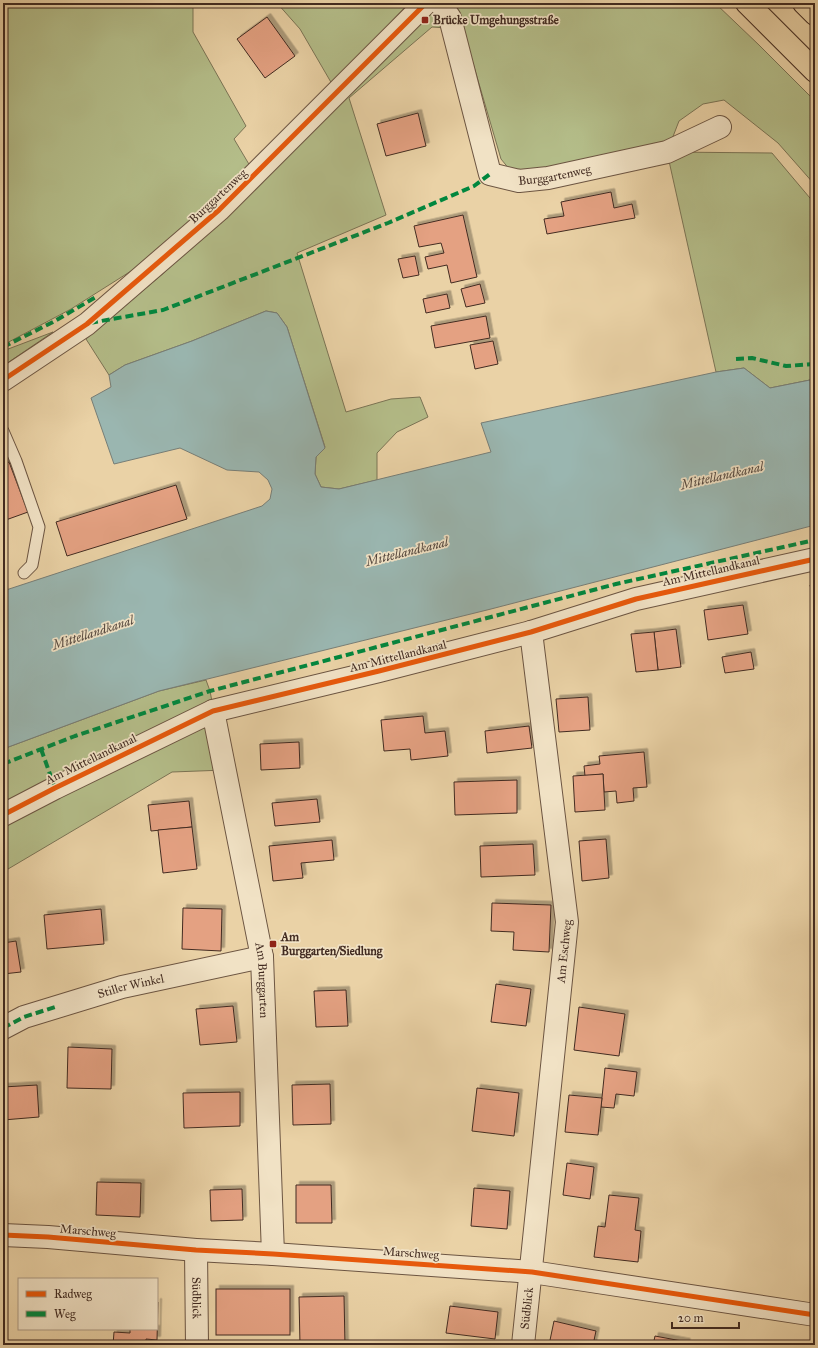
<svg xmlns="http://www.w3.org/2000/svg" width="818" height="1348" viewBox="0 0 818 1348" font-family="'IM FELL Great Primer',serif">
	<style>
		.green { fill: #b4bd89; stroke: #7b7455 }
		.water { fill: #9ab6b0; stroke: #777e77 }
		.building { fill: #e4a182; stroke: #422b21; filter: url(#shadow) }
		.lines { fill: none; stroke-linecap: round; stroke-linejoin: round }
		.lane-casing { stroke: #6c5542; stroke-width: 13 }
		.street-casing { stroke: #6c5542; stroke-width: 24 }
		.highway-casing { stroke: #422b21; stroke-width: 24 }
		.lane { stroke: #f1e2c5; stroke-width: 11 }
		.street { stroke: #f1e2c5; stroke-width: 22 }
		.highway { stroke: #ead2a6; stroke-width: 22 }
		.quiet { stroke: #00873e; stroke-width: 4; stroke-dasharray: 8 4; stroke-linecap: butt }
		.cycleway-casing { stroke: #f1e2c5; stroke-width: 8 }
		.cycleway { stroke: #e8590c; stroke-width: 5 }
		.poi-dot { fill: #8f2418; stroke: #f1e2c5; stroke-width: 1.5 }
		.labels { text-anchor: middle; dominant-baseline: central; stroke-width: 3.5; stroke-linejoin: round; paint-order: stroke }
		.poi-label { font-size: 12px; font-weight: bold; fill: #422b21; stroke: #f1e2c5; text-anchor: start }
		.street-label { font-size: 12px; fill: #422b21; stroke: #f1e2c5 }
		.water-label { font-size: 13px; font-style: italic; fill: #54473e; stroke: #f1e2c5 }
	</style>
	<defs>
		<filter id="shadow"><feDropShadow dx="3.5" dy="-3.5" stdDeviation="0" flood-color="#0004"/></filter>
	</defs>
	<rect width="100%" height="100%" fill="#ead2a6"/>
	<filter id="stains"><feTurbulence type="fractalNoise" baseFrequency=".005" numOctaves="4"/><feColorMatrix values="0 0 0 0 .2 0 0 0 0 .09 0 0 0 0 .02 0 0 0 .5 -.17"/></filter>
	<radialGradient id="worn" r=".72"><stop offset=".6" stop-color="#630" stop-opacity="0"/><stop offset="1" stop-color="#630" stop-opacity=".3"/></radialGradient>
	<g class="green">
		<polygon points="3,3 193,3 193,32 246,126 234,139 253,171 158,254 71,309 3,345"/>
		<polygon points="277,3 409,3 332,84 300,29"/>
		<polygon points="436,3 715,3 759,45 815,101 815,185 778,143 724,100 703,104 679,121 667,152 772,153 815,204 815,379 770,388 744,368 716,372 667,152 519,181 501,159 463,29 432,27 349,98 386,215 297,253 346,412 391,399 420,397 428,417 397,432 377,453 377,480 339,489 321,487 315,474 316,457 325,447 287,327 277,313 266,311 192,341 125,365 109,375 86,339 166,271"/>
		<polygon points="53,332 3,366 3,351"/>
		<polygon points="206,680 210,691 225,770 172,772 3,872 3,749 159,691"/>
	</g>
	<polygon class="water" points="266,311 277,313 287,327 325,448 316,457 315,474 321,487 339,489 491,452 481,423 716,372 744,368 770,388 815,379 815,525 491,609 159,691 3,749 3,591 262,506 270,499 272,489 268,480 259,472 227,470 180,448 114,464 91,398 111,387 109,375 125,365 192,341"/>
	<g class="building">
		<polygon points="267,17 295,56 265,78 237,39"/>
		<polygon points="418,113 426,146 386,156 377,124"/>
		<polygon points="611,192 614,208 632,204 635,218 547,234 544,219 564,216 561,202"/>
		<polygon points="463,215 477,277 451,283 447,265 428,269 425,257 444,253 441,243 419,247 414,226"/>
		<polygon points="415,256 419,275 403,278 398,259"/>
		<polygon points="480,284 485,303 466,307 461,289"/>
		<polygon points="447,294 450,308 426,313 423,299"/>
		<polygon points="486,316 490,338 435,348 431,326"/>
		<polygon points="493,341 498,364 475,369 470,345"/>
		<polygon points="9,462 28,512 3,521 3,464"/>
		<polygon points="176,485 187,519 67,556 56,522"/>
		<polygon points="815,584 815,607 810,585"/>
		<polygon points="743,605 748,634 708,640 704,610"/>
		<polygon points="676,629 681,667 658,670 654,632"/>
		<polygon points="654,632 658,670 636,672 631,634"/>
		<polygon points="751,652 754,669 725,673 722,657"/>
		<polygon points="588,697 590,730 559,732 556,699"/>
		<polygon points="423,716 425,733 445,731 448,756 411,760 410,749 384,751 381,720"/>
		<polygon points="529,726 532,748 487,753 485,731"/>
		<polygon points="299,742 300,768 261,770 260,744"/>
		<polygon points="644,752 647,787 633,788 634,801 617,803 616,791 604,792 603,774 585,776 584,766 600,764 599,756"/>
		<polygon points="603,774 605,810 575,812 573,776"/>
		<polygon points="517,780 517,813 455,815 454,782"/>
		<polygon points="317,799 320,822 275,826 272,803"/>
		<polygon points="189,801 192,827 151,831 148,805"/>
		<polygon points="192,827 197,869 163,873 158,830"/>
		<polygon points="606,839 609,878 582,881 579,841"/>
		<polygon points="332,840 334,860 301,863 303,878 273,881 269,846"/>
		<polygon points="533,844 535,875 481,877 480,846"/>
		<polygon points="492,903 551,905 549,952 513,950 514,932 491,931"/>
		<polygon points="183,908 222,909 221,951 182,949"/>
		<polygon points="101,909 104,944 47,949 44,915"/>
		<polygon points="16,941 21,972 3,974 3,943"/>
		<polygon points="496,984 531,989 526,1026 491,1022"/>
		<polygon points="346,990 348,1026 316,1027 314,991"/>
		<polygon points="233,1006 237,1042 200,1045 196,1009"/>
		<polygon points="579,1007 625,1014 619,1056 574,1050"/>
		<polygon points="68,1047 112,1049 111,1089 67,1088"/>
		<polygon points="605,1068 637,1072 634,1096 616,1094 614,1108 601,1107"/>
		<polygon points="330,1084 331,1124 293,1125 292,1085"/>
		<polygon points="37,1085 39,1117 3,1120 3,1087"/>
		<polygon points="477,1088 519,1093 514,1136 472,1131"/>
		<polygon points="240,1092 240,1126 184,1128 183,1093"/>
		<polygon points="569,1095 602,1098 598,1135 565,1132"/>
		<polygon points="567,1163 594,1167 590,1199 563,1195"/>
		<polygon points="97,1182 141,1183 140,1217 96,1215"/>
		<polygon points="296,1185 331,1185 332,1223 296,1223"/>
		<polygon points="474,1188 510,1191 507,1229 471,1226"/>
		<polygon points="242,1189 243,1220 211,1221 210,1190"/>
		<polygon points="609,1195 639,1198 635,1230 641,1231 638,1262 594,1257 598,1226 605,1227"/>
		<rect x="216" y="1289" width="74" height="46"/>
		<polygon points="344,1296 345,1345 300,1345 299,1297"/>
		<polygon points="157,1302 158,1302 157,1340 146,1339 146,1345 113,1345 114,1332 130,1333 130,1329 157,1329"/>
		<polygon points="450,1306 498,1312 495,1339 446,1333"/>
		<polygon points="554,1321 596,1331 593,1345 549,1345"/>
		<polygon points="655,1336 687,1342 686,1345 653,1345"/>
	</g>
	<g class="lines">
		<defs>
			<polyline id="lane" points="3,431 16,461 39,527 32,565 24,573"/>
			<g id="street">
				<path id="s1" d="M440,3L450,18L490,174L519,181L548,178L667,152L720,127"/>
				<polyline points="3,380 87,324 219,210 426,3"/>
				<path id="s2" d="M213,711L262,957L273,1254"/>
				<polyline points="3,815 55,788 213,711 379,671 531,632 636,599 815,559"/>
				<path id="s3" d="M3,1028L24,1017L122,987L262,957"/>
				<polyline points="3,1235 48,1237 196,1250 273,1254 532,1272 815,1315"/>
				<path id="s4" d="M196,1250L197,1345"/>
				<path id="s5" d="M523,1345L567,922L531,632"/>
			</g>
			<g id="highway">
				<polyline points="747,3 815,71"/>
				<polyline points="804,3 815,14"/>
			</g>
		</defs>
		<use href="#lane" class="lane-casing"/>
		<use href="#street" class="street-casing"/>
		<use href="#highway" class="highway-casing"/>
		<use href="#lane" class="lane"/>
		<use href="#street" class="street"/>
		<use href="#highway" class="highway"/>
		<g class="quiet">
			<polyline points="90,323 163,310 388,223 474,186 490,174"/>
			<polyline points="3,347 53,322 96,297"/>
			<polyline points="736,359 752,358 786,366 815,364"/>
			<polyline points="41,749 55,788"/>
			<polyline points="3,764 75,736 210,691 616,584 815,540"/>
			<polyline points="3,1028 24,1017 55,1007"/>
		</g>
		<defs>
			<g id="cycleway">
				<polyline points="3,380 87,324 219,210 426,3"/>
				<polyline points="3,815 55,788 213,711 379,671 531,632 636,599 815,559"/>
				<polyline points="3,1235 48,1237 196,1250 273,1254 532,1272 815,1315"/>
			</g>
		</defs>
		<use href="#cycleway" class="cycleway-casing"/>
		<use href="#cycleway" class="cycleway"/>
	</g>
	<g class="poi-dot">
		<rect x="421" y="16" width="8" height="8" rx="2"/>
		<rect x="269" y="940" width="8" height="8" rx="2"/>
	</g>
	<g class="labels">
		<g class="poi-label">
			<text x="433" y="20">Brücke Umgehungsstraße</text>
			<text x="281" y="937">Am<tspan x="281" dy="14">Burggarten/Siedlung</tspan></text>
		</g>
		<g class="street-label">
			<text stroke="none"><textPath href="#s1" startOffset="245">Burggartenweg</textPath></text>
			<text transform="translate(218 196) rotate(-43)">Burggartenweg</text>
			<text transform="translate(711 571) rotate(-13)">Am Mittellandkanal</text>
			<text transform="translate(398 656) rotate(-14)">Am Mittellandkanal</text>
			<text transform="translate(91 759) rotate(-26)">Am Mittellandkanal</text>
			<text stroke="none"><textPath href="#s5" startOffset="396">Am Eschweg</textPath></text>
			<text stroke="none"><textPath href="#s2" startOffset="274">Am Burggarten</textPath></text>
			<text stroke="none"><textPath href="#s3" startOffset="135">Stiller Winkel</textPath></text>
			<text transform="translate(88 1231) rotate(5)">Marschweg</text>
			<text transform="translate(411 1253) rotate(4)">Marschweg</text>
			<text stroke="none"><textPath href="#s4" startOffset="48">Südblick</textPath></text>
			<text stroke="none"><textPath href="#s5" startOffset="37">Südblick</textPath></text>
		</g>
		<g class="water-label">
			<text transform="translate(722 476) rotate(-13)">Mittellandkanal</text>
			<text transform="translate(407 552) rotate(-14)">Mittellandkanal</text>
			<text transform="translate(93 633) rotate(-18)">Mittellandkanal</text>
		</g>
	</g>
	<rect width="818" height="1348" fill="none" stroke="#ead2a6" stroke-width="16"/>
	<rect x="4" y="4" width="810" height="1340" fill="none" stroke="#422b21" stroke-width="2"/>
	<rect x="8" y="8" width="802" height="1332" fill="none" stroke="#422b21"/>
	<rect x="18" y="1278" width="140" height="52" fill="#f1e2c5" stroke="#ab9983"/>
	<rect x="26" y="1291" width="20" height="6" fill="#e8590c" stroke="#ab9983"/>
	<text x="54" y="1298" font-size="12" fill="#422b21">Radweg</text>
	<rect x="26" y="1311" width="20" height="6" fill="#00873e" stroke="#ab9983"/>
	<text x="54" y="1318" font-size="12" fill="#422b21">Weg</text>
	<path d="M672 1322v6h67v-6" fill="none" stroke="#422b21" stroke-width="2"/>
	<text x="678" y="1322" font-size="12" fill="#422b21" stroke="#f1e2c5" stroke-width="3" paint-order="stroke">20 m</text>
	<rect width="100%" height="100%" filter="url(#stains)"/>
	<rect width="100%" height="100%" fill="url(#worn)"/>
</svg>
